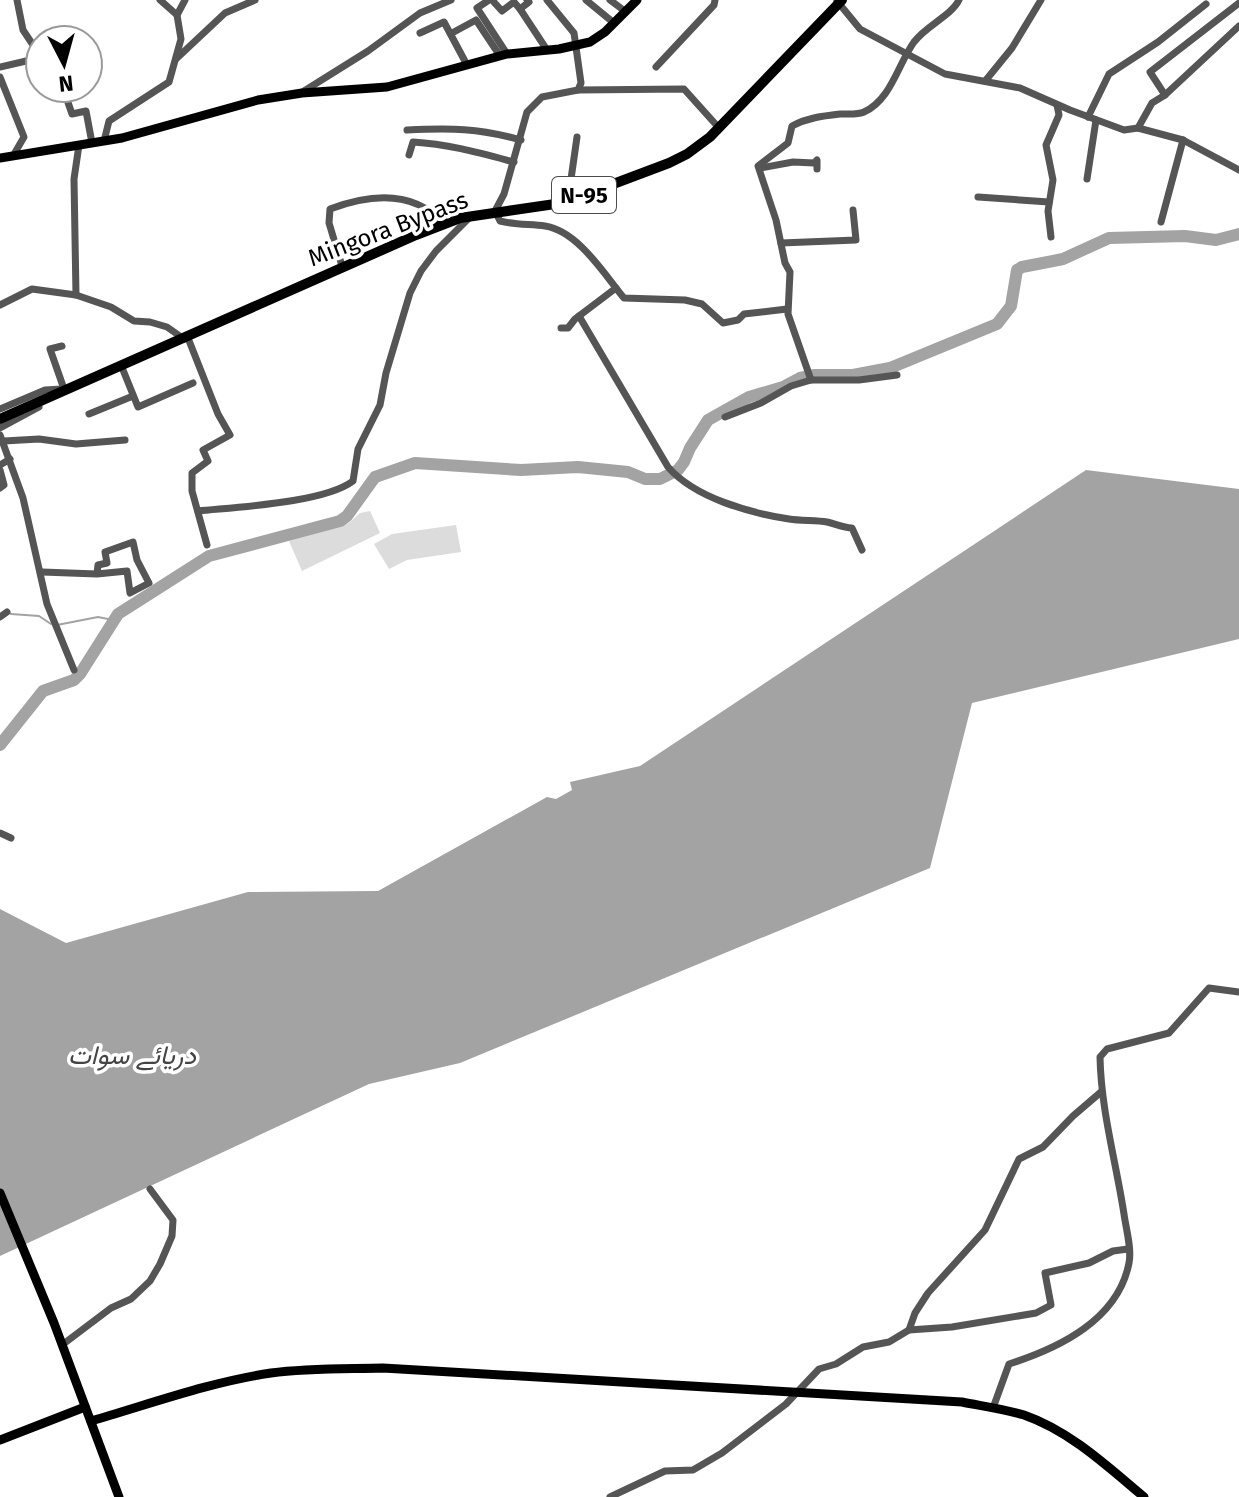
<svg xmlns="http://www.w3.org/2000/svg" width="1239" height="1497" viewBox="0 0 1239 1497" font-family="'Fira Sans',Vazirmatn,sans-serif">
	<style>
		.green { fill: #dcdcdc }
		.water { fill: #a3a3a3 }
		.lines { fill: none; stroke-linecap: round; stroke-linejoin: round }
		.stream { stroke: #a3a3a3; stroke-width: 2 }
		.river { stroke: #a3a3a3; stroke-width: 12 }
		.minor { stroke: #555; stroke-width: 7 }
		.major { stroke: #000; stroke-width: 9 }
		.highway { stroke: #000; stroke-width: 10 }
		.labels { text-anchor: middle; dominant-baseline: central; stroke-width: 7; stroke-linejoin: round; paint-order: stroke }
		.shield { fill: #fff; stroke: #4c4c4c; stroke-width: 2 }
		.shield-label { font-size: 22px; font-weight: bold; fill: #000 }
		.street-label { font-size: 24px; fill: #000; stroke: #fff }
		.water-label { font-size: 26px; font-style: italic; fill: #444; stroke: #fff }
	</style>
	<rect width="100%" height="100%" fill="#fff"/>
	<g class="green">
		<polygon points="370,511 380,533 302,571 289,541 349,523 360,513"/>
		<polygon points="456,525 461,552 407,560 389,569 374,544 392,534"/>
	</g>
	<polygon class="water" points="1086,470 1239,489 1239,639 972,703 930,868 460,1063 369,1084 0,1256 0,909 66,943 248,892 378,891 547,797 556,799 572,790 570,782 640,766"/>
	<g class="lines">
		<g class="stream">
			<polyline points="11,614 39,616 51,624"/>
			<polyline points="57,625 98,617 113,620"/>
		</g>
		<polyline class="river" points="0,745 43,691 74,680 80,674 118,614 209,556 340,521 347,516 375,477 415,463 521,470 578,467 628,472 645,479 660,479 678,470 684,462 690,448 708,420 749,397 783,387 800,378 815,375 853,375 890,368 997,324 1011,306 1017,270 1022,267 1063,259 1109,238 1185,236 1216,240 1239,234"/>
		<g class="minor">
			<polyline points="17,0 23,30 37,51 40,59"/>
			<polyline points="160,0 177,15"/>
			<polyline points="489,0 477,8 507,54"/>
			<polyline points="492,0 502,11 514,2 520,9 529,2 527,0"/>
			<path d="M547,0L574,33L581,83L578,90L542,97L527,112L504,194L495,211L500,221C515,225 530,224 545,226C578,231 604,274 624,298L685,300L702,304L723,323L738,320L744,314L787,309"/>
			<polyline points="586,0 614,23"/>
			<polyline points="610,0 626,12"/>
			<polyline points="837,1 860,29 945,74 1020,88 1070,110 1124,130 1138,128 1183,140 1239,170"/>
			<polyline points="520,9 547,50"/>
			<polyline points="420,33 444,22 467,65"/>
			<polyline points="452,33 476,20 500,56"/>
			<polyline points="176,59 225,13 255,0"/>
			<polyline points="0,67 39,58"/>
			<polyline points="656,67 714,5 715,0"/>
			<polyline points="0,77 24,137 13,156"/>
			<polyline points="986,80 1012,48 1041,0"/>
			<polyline points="63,88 72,114 86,111 92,143"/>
			<polyline points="578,90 684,89 719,128"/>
			<polyline points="304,91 368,51 420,13 451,0"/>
			<polyline points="1165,95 1150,72 1239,3"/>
			<polyline points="1088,117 1109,74 1158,42 1206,4"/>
			<polyline points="1138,128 1152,103 1165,95 1239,26"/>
			<path d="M407,130C451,128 478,128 521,140"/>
			<polyline points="104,141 109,121 169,82 181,39 177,15 185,0"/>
			<path d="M409,155L413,142C448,144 480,153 514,162"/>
			<polyline points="761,168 793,162 814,163 817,160 817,169"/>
			<polyline points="1087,179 1096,120"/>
			<polyline points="978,197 1049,202"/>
			<polyline points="568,200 577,137"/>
			<polyline points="1161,222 1183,140"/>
			<polyline points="1051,237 1048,211 1053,180 1046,145 1059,115 1057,105"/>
			<polyline points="781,243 856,240 853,210"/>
			<path d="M342,266L329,223L330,209C370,194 414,190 444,224"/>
			<polyline points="76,295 74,179 79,145"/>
			<polyline points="0,305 32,289 76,295 111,307 134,321 150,322 167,327 184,339"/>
			<path d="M579,316L668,467C695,498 750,513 789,519C802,521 816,520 827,522C836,524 843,528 852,528L862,550"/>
			<polyline points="561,328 568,328 575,319 616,288"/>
			<polyline points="188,338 218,414 230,435 203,450 208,461 192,473 192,491 207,545"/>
			<polyline points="62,346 50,349 64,389"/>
			<polyline points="121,365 138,407 193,383"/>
			<path d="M811,380L788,314L790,272L785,263L776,220L758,166L788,143L792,126C807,118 822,116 840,114C847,114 858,115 864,112C891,100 898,64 914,42C927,25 951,16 959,0"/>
			<polyline points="0,409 45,390 62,389"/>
			<polyline points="89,414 133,396"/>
			<polyline points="725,417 761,403 791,386 811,380 859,380 897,375"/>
			<polyline points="0,428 39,407"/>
			<polyline points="0,435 23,498 47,604 74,670"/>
			<polyline points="4,441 39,439 76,444 125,440"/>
			<polyline points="0,465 10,459"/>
			<polyline points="0,470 4,485 0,488"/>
			<path d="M198,511C236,507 324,503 353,481L358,449L380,405L386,373L410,293L421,271L436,251L469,218"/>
			<polyline points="42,572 97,574 98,565 107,563 105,552 133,542 137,560 149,583 130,593 127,571 97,574"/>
			<polyline points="0,617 7,612"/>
			<polyline points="0,833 11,838"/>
			<polyline points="909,1330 915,1313 928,1293 985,1230 1019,1159 1043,1147 1073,1116 1101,1092"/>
			<polyline points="62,1345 111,1308 131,1299 150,1281 160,1264 172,1236 173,1220 150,1189"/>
			<path d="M993,1408L1009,1364C1059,1348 1118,1320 1129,1263C1132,1249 1126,1229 1124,1214C1116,1162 1101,1110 1100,1057L1107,1049L1169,1033L1209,988L1239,992"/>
			<polyline points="610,1497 665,1471 693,1470 722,1453 786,1404 819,1369 836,1364 863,1347 889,1342 909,1330 952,1327 1036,1313 1051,1305 1045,1273 1089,1263 1113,1251 1128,1249"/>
		</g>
		<g class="major">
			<polyline points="0,158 122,138 258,100 302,93 387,87 507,54 559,49 590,42 605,32 637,0"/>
			<polyline points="0,1193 54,1323 119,1497"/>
			<path d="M91,1421C150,1404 210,1382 271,1373C308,1368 345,1369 383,1368L962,1402C982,1406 1004,1409 1024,1415C1070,1431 1107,1466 1144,1497"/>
			<polyline points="0,1440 85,1407"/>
		</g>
		<polyline class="highway" points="0,419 416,235 460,218 555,204 584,195 669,163 687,154 710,137 842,0"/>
	</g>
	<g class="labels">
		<rect class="shield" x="552" y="177" width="64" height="36" rx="6"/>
		<g class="shield-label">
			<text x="584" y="195">N-95</text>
		</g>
		<g class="street-label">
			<text transform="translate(388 229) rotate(-21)">Mingora Bypass</text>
		</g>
		<g class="water-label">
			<text x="132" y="1055">دریائے سوات</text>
		</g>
	</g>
	<g transform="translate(64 64) rotate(174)"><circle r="38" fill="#ffffff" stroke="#999999" stroke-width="2"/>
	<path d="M0-6L14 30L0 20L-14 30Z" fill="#000000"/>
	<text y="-12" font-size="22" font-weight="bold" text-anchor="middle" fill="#000000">N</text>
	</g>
</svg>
